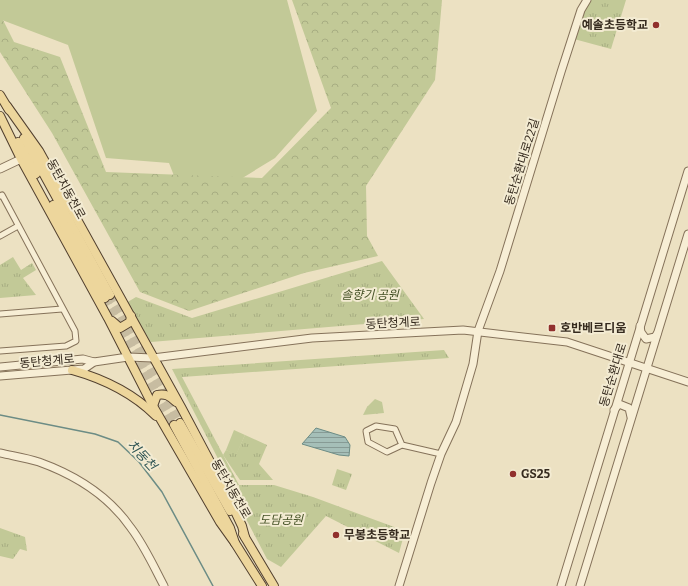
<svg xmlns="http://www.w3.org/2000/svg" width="688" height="586" viewBox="0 0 688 586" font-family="Bitter,'Noto Sans KR',serif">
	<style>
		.grass { fill: #c2c997 }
		.forest { fill: url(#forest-crowns) }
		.park { fill: url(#park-tufts) }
		.water { fill: url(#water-rules); stroke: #6c8c85 }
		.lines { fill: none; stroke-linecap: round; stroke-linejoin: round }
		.stream { stroke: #6c8c85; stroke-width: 1.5 }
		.primary-tunnel { stroke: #c7bca1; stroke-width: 8; stroke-dasharray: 8 4; stroke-linecap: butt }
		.minor-casing { stroke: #85725a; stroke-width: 7 }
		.tertiary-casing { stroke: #85725a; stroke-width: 9 }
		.primary-casing { stroke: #52402f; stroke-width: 10 }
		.minor { stroke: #f7eed5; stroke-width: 5 }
		.tertiary { stroke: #f7eed5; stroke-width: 7 }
		.primary { stroke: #edd69c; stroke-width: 8 }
		.poi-dot { fill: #91302d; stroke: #f3ebd2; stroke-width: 1.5 }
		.labels { text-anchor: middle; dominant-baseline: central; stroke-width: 4; stroke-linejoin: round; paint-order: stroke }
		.poi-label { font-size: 12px; font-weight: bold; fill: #352a1e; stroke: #f3ebd2; text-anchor: start }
		.street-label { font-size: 12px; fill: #352a1e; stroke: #f3ebd2 }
		.park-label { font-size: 12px; font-style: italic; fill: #445125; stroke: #f3ebd2 }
		.water-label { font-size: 13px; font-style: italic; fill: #2e5453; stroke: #f3ebd2 }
	</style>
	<defs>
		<pattern id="forest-crowns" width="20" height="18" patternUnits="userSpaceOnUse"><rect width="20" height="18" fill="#c2c997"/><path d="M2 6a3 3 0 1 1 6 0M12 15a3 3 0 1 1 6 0" fill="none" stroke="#a7ad82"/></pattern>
		<pattern id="park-tufts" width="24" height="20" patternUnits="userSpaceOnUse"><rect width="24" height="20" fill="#c2c997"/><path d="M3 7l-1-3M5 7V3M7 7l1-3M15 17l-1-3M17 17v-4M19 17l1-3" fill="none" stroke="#a7ad82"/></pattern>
		<pattern id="water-rules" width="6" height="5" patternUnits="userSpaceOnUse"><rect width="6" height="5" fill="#a5bfb8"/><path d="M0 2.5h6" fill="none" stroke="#879b95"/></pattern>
	</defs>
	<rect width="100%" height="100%" fill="#ece1c2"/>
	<g class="grass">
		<polygon points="0,0 287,0 317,111 275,158 213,196 180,191 169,163 106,158 68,45 2,20 0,16"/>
		<polygon points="234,430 245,435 236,455 226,450"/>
	</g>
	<polygon class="forest" points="292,0 442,0 435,80 366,186 367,236 378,256 304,273 189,311 140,292 52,133 0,52 0,14 14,42 60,57 106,172 262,178 331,108"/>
	<g class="park">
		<polygon points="590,0 626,0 611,49 574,39 584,10"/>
		<polygon points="13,257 21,270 32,263 36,270 23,278 36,295 0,298 0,265"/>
		<polygon points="382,261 424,319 151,342 126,303 136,297 192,318"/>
		<polygon points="444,350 449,358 182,377 239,485 274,485 313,497 405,531 399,553 326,516 281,567 267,559 242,511 239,485 232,486 172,369"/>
		<polygon points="375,399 382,402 384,413 363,415 367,407"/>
		<polygon points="245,435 267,445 259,464 273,480 240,480 223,455 226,450 236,454"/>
		<polygon points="337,469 352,474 346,490 332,485"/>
		<polygon points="0,528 25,537 27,551 20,549 13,559 0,556"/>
	</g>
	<polygon class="water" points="316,428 345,437 350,445 349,456 339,455 302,444"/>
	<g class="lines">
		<polyline class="stream" points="0,415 95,434 118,442 139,462 162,492 213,586"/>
		<g class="primary-tunnel">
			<polyline points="110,295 180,423"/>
			<polyline points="105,298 174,425"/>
		</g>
		<defs>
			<g id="minor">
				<polyline points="0,196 2,195 75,331 76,341 66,346 0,351"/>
				<polyline points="0,236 18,226"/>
				<polyline points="0,314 62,309"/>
				<polyline points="402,445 387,452 368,442 366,431 376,426 395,429 402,445 441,454"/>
			</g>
			<g id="tertiary">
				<polyline points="0,169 21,159"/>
				<polyline points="640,326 641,332 646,339 655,337 657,334"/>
				<polyline points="0,367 83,359 94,362"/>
				<polyline points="0,376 84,369 94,362 128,357 153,358 312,338 463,330 567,342 688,382"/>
				<polyline points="614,410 619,404 629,408 631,417"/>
				<path d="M0,453C13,456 26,458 39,462C75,475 109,496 131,528C144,545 154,567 164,586"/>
				<polyline points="399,586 431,483 441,454 456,422 473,364 478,331 500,271 561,72 581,10 587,0"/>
				<polyline points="561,586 688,171"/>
				<polyline points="580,586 688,234"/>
			</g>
			<g id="primary">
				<polyline points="0,95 9,110"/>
				<polyline points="7,106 39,151 181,407 224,488 242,526 245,537"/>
				<polyline points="0,116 21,159 108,318 153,406 220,522 235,543"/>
				<polyline points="24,138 110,295"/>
				<polyline points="18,142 36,174"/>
				<polyline points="53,205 105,298"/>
				<polyline points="112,321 120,328 130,322 131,316"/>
				<path d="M72,370C104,379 132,392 156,416"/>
				<path d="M153,406L157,395C165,393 170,396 176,402"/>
				<polyline points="180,423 230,511"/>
				<polyline points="174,425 230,528 235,543 262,586"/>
				<polyline points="243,534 274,586"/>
			</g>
		</defs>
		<use href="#minor" class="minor-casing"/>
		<use href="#tertiary" class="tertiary-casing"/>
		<use href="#primary" class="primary-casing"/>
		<use href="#minor" class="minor"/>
		<use href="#tertiary" class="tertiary"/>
		<use href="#primary" class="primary"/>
	</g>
	<g class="poi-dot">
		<circle cx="656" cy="25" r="4"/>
		<rect x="548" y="324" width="8" height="8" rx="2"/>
		<circle cx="513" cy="474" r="4"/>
		<circle cx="336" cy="535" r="4"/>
	</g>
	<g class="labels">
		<g class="poi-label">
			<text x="648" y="25" text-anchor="end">예솔초등학교</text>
			<text x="560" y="328">호반베르디움</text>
			<text x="521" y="474">GS25</text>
			<text x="344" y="535">무봉초등학교</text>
		</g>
		<g class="street-label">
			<text transform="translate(522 162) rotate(-73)">동탄순환대로22길</text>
			<text transform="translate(66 189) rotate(61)">동탄치동천로</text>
			<text transform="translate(393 323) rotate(-3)">동탄청계로</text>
			<text transform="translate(47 361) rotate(-5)">동탄청계로</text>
			<text transform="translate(613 375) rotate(-73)">동탄순환대로</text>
			<text transform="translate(231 489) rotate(60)">동탄치동천로</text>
		</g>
		<g class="park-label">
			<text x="370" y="295">솔향기 공원</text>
			<text x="281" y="520">도담공원</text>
		</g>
		<g class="water-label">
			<text transform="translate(142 455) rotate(47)">치동천</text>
		</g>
	</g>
</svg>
